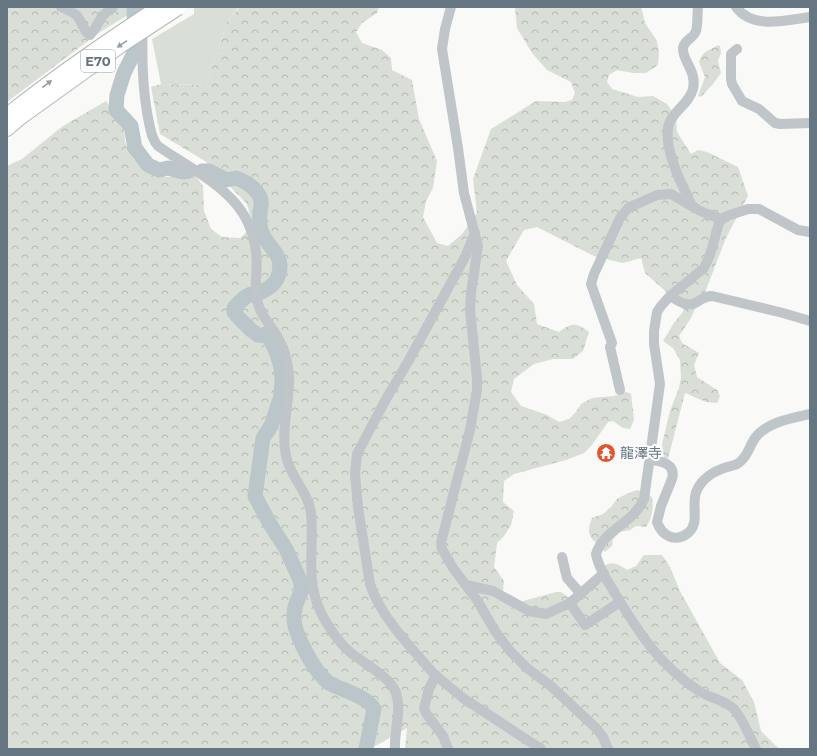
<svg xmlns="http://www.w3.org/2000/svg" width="817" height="756" viewBox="0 0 817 756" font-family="Montserrat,'Noto Sans JP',sans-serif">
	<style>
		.green { fill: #d9ded6 }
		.forest { fill: url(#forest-crowns) }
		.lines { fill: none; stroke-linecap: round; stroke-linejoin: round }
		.river { stroke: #bac6ca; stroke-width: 15 }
		.highway-casing { stroke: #b4b8bc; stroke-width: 16 }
		.minor { stroke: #c0c5c9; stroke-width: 10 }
		.highway { stroke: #fff; stroke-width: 14 }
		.highway-bridge-casing { stroke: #b4b8bc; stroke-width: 16; stroke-linecap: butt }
		.highway-bridge { stroke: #fff; stroke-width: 14 }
		.oneway { fill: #939ea7 }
		.labels { text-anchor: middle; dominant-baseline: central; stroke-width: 4; stroke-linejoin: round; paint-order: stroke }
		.shield { fill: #fff; stroke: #939ea7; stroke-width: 1 }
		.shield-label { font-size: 13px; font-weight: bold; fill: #657581 }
		.poi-label { font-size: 14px; fill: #657581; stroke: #fff; text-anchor: start }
	</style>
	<defs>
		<pattern id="forest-crowns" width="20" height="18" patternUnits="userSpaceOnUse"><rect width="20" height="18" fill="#d9ded6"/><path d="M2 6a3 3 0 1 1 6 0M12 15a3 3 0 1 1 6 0" fill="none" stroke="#b4b9b3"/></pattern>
	</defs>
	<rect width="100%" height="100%" fill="#f9f9f7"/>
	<polygon class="green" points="194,7 239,7 228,20 206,85 161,84 152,39 194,14"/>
	<g class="forest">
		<polygon points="7,7 141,7 100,32 7,102"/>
		<path d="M240,7H379L377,13L362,23L356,32L362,43L382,50L391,58L392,70L412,80L419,119L437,161L433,188L426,201L423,217L437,243L448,246L462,234L477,213L473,179L491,129L536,101L565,102L572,100L575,93L571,82L547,70L532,53L517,28L515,7H641L645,23L657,41L659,53L658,65L646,73H633L617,70L609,75L607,82L612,89L638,97L653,96L667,104L676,117L677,132L691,154L698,150L707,152L738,167L748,196L726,238L704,295L699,300L691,318L679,336L682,343L699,353L694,365L697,377L717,390L720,396L717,403L706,402L685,393L668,459L664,458L662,444L670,411L679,388L681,377L680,360L673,348L663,341L674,323L682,313L684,310L680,304L645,273L641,258L623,263L594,256L537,227L524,230L506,261L517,285L534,304L537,324L559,332C572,323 576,322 589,332L583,351L573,359H553L534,364L514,379L511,392L521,406L547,415L559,422L569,419L576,412L581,404L592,398L614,396L626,392L631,394L634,420L630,429L623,428L613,421L608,422L592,445L584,453L566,460L514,474L504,481L503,502L514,511L511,525L504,536L497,543L494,567L504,581L503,591L516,603L556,592H561L568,597L588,589C593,580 602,559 616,564C620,565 624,568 627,570L636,566L644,555H662L670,567L680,591L720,663L742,680L754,702L761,731L776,746L780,749H405L407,728L370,749H7V166L22,159L63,126L106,101L124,128L125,142L133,159L144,167L166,177L195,175L203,186L204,211L211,229L222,237L240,238L253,226L247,204L205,161L160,134L151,87L161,84L206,85L228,20Z"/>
		<path d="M718,45L720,46L721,53L718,61L721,73L713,84L701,97L698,96L705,77L699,62C704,49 708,52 718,45Z"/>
		<path d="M638,490L652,497C654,507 652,519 646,527L636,526L630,530L620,532L613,539L612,546L605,552C593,538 584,538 592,518L603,514L611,507L617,499L628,493Z"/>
	</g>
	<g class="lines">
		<g class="river">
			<polyline points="134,7 135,45 134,53 124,73 117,95 116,110 131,126 135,148 148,165 159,170 168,168 183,172 189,171"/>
			<path d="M202,171H209L226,180L236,178C247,182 263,192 261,206C260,214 258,221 261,230C267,249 288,255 277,279C273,286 268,289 261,292"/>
			<path d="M251,294C244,297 239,302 234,308V312L239,318L251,330L258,335L267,336L270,338L277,354L281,367L282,381L281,396L271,426L263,438L255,496L270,524L286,549L300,580L302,590C298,599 294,605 294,616C293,633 315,673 329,683C341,690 367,696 374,709L366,749"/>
		</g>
		<defs>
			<g id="highway">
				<polyline points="7,115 16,108"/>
				<polyline points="7,129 21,117"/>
			</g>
		</defs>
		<use href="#highway" class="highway-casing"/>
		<g class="minor">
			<path d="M61,7C80,15 77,15 86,32L90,35L96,27L102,16L113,7"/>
			<path d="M143,7C142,46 141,85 149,123C151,131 152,140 158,146C182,163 217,181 236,204C247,217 254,235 256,252C259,270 252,288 259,307C263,318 272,327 277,336C285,349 288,362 289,376C290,383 288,390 288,397C286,416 282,437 286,456C290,477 308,491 311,513C314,542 307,572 316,600C321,617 337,641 350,652C363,663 391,677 396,693C402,710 394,731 395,749"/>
			<polyline points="451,7 445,29 442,49 458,148 464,193 478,246 471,293 470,310 477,378 477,390 470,430 447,519 441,543 442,549 453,568 477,600 495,631 510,651 527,668 551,686 597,729 603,737 608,749"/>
			<path d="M698,7C697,15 698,24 696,31C694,38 684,40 683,48C682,61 697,70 693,89C689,104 673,111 669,124C663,142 677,175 685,191C688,196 689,203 694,207C701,213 713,216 722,219"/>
			<path d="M736,7C753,30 786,20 810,17"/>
			<polyline points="737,49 731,54 731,79 732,84 742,101 759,109 775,123 780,124 810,123"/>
			<path d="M475,233L465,257L409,360L385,401L357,454L355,474L358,507L370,584C380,616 412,649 434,674L463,698L541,749"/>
			<polyline points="670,296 704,268 710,255 719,223 723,218 727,216 748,209 759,209 798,230 810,232"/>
			<polyline points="620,390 610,347 612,343 591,284 594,274 620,218 628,208 657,195 671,194 693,207"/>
			<path d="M650,460C662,461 676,464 672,479L661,506L657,522C662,536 675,543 688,533C701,523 690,503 697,490C703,477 714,471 727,467C732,466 738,465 741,461C748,455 750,445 755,438C767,422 792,418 810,414"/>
			<polyline points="562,557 567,578 581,594"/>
			<polyline points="604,573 570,603 585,625 620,602"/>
			<polyline points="466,585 493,591 529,611 546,614 570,603"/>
			<polyline points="436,675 429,689 424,708 426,713 443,736 448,749"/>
			<path d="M756,749C750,737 742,718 734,709C725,700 709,698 699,691C660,666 639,633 616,595C608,582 599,569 596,554C604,529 633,524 644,499L660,384L654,344V331L657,312L661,306L670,296C678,301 688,308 697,302C702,299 705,296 712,296L783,313L810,321"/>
		</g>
		<use href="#highway" class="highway"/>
		<defs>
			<g id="highway-bridge">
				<path d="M16,108C62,72 110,39 159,7"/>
				<polyline points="21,117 120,46 178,8"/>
			</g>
		</defs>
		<use href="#highway-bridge" class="highway-bridge-casing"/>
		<use href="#highway-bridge" class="highway-bridge"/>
	</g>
	<defs><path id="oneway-solid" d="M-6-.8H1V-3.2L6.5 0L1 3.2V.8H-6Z"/></defs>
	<g class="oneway">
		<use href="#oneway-solid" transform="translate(122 44) rotate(146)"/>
		<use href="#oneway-solid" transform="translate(47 84) rotate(-38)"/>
	</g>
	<defs>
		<symbol id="temple-disc" viewBox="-11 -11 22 22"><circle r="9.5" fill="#df5731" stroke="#fff"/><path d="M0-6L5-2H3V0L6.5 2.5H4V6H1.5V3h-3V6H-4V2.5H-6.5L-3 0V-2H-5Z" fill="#fff"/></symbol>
	</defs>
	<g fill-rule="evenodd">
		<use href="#temple-disc" x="595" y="442" width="22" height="22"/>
	</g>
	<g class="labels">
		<rect class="shield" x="81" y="50" width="34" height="22" rx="3"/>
		<g class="shield-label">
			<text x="98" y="61">E70</text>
		</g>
		<g class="poi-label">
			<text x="620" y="453">龍澤寺</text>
		</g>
	</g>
	<rect width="817" height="756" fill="none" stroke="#657581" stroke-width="16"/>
</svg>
